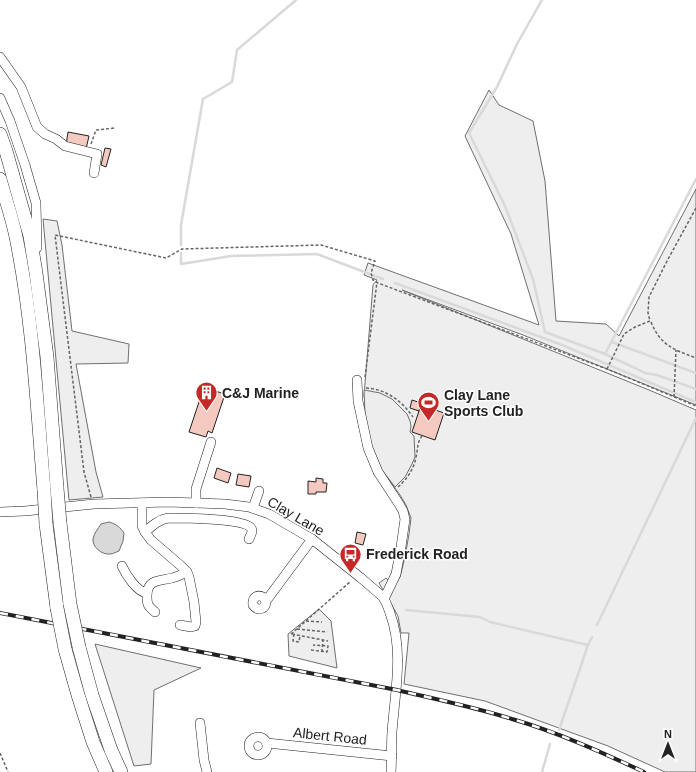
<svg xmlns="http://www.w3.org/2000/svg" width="696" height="772" viewBox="0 0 696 772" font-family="Helvetica,sans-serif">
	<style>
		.green { fill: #eee; stroke: #6f6f6f }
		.parking { fill: #ededed; stroke: #6f6f6f }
		.water { fill: #d9d9d9; stroke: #6f6f6f }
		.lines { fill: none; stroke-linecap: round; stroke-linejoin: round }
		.stream { stroke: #d9d9d9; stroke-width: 2.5 }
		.building { fill: #f3c9c0; stroke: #222 }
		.minor-casing { stroke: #222; stroke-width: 10 }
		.highway-casing { stroke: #222; stroke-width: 14 }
		.path { stroke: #646464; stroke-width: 1.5; stroke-dasharray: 3 2; stroke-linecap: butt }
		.minor { stroke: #fff; stroke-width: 9 }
		.highway { stroke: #fff; stroke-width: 13 }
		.rail-casing { stroke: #222; stroke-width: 4 }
		.rail { stroke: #fff; stroke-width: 2.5; stroke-dasharray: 8; stroke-linecap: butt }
		.highway-bridge-casing { stroke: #222; stroke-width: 14; stroke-linecap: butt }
		.highway-bridge { stroke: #fff; stroke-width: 13 }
		.labels { text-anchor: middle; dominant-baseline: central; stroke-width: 3; stroke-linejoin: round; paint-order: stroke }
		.poi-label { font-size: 14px; font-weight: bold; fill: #222; stroke: #fff; text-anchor: start }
		.street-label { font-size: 14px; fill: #222; stroke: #fff }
	</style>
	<rect width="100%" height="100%" fill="#fff"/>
	<g class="green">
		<polygon points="489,90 499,105 533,121 545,181 556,321 606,324 619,336 696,189 696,405 523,335 402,290 649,390 696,410 696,772 665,772 608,746 485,701 404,684 409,633 401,633 398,616 379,583 386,578 394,586 400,577 405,557 409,534 411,518 406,505 400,495 382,470 364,396 373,285 377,280 364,275 368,263 539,325 511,234 465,136"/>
		<polygon points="43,219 57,221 62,245 72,331 129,344 128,363 76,364 96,472 103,497 69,500"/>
		<polygon points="319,609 331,621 337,668 289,656 288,634"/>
		<polygon points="95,644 201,668 154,690 151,764 134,766"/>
	</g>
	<polygon class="parking" points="364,390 380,393 392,399 407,414 410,421 411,426 410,432 414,436 415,457 412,464 405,477 395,487 382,470 370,444 365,414"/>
	<path class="water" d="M109,522C116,524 120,527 124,533L123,541L119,551C116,552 113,554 110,554C102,555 92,547 93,539C94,533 98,529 101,524Z"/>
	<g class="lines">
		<g class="stream">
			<polyline points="542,0 517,44 497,87 469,133 505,206 533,279 545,332 605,354 637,369 645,373 657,375 696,389"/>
			<polyline points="181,245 181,225 203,99 232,82 237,50 296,0"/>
			<polyline points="181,253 181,264 231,256 317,254 383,279"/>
			<polyline points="395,283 562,345 696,402"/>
			<polyline points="612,342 696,373"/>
			<polyline points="605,354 696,179"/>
			<polyline points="406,610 480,617 490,622 588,645"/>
			<polyline points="597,625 696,418"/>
			<polyline points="559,730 588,645 592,637"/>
			<polyline points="542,772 550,744"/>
		</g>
	</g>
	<g class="building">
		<polygon points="68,132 89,136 86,149 66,145"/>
		<polygon points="105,148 111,149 106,167 101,165"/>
		<polygon points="212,390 225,394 212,433 208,431 206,437 189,432 202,393 210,395"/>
		<polygon points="412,400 421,403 419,411 410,408"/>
		<polygon points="421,405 444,413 435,440 412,432"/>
		<polygon points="217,468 231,473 228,483 214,478"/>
		<polygon points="238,474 251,476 249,487 236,485"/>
		<polygon points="316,478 323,479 323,483 327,483 326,492 316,492 316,494 308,494 308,481 316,482"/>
		<polygon points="357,532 366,534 363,545 355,543"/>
	</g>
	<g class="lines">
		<defs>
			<g id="minor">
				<polyline points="0,57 21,87 37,127 45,134 56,139 65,146 97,154 94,173"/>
				<polyline points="0,98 10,121 25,165 36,203 37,248"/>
				<polyline points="357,380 358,401 368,448 378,472 399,504 403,511 405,519 401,547 396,574 384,599"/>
				<polyline points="142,503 142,526 145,532 151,540 180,565 187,572 189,577 194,602 196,622 195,626 191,627 180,625"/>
				<polyline points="196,503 196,489 211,442"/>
				<polyline points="253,508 259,491"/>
				<path d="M0,512L25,511L94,504L168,502L225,504L249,507L269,514L312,539L361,578L382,596C386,601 388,607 390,613C404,651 395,692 392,732C391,745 392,759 391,772"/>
				<path d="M145,532C152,526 158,520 168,518C181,518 244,518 251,528C254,531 250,536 249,539"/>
				<path d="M122,566C126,575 137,592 147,593"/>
				<path d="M266,601L263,597C257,594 252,598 253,605C258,612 266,609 266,601L312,539"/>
				<path d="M155,612C148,606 147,605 147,596C147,579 159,581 172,578C177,577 182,574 187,572"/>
				<polyline points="200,723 204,760 207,772"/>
				<circle cx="258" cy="746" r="9"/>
				<polyline points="267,743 392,756"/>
			</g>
			<g id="highway">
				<polyline points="0,134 6,151 30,236 36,273 47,357 57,488"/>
				<path d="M0,179C5,198 12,217 16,237C33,320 37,406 44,490"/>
				<polyline points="60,523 70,604"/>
				<polyline points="46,524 57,608"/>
				<polyline points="79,647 92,695 111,750 121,772"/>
				<polyline points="65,649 78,695 93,742 106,772"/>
			</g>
		</defs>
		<use href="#minor" class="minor-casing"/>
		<use href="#highway" class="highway-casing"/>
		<g class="path">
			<polyline points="91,144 96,130 115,128"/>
			<path d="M651,322C661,346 673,349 696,358"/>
			<polyline points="607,369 624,334 635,327 650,321 648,313 649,297 667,261 696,208"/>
			<polyline points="365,377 377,282"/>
			<path d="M366,388C386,389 402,401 413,417"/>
			<polyline points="674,397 676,350"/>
			<path d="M398,487C407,479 414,469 416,457C418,449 417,442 422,436"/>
			<polyline points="91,497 84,472 55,235 166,258 182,249 321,245 375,261 371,273 373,280 378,283 607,369 696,406"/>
			<polyline points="306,621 322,622"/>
			<polyline points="297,629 327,632"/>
			<polyline points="291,634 351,581"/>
			<polyline points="292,634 328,641"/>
			<polyline points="294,634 293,641 299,642 300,636"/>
			<polyline points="311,650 327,652 328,646 313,645"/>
			<polyline points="322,652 323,640"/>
			<polyline points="0,753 8,772"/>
		</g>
		<use href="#minor" class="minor"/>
		<use href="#highway" class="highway"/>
		<defs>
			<path id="rail" d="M0,613L397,690C435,699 474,707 512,719C557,732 601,752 644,772"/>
		</defs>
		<use href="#rail" class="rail-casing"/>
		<use href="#rail" class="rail"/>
		<defs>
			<g id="highway-bridge">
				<polyline points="57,488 60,523"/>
				<polyline points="44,490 46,524"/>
				<polyline points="70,604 79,647"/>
				<polyline points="57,608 65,649"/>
			</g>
		</defs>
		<use href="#highway-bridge" class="highway-bridge-casing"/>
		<use href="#highway-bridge" class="highway-bridge"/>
	</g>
	<defs>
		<symbol id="building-pin" viewBox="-11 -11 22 30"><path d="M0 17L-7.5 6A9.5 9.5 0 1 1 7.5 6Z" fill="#c62828" stroke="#fff"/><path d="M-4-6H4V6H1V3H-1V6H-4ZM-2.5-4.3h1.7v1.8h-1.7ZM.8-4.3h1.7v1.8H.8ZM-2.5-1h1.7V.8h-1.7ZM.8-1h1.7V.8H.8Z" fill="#fff"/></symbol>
		<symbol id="stadium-pin" viewBox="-11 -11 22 30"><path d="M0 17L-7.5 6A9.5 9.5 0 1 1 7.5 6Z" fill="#c62828" stroke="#fff"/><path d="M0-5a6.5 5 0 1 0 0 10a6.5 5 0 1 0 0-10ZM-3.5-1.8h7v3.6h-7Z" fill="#fff"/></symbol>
		<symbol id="bus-pin" viewBox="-11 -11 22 30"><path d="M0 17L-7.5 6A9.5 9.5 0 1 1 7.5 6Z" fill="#c62828" stroke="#fff"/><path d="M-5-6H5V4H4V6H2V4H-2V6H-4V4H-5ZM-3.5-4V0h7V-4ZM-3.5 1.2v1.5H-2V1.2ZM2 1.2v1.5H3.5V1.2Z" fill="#fff"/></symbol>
	</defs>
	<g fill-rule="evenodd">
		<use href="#building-pin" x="194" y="380" width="25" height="34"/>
		<use href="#stadium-pin" x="416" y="390" width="25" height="34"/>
		<use href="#bus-pin" x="338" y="542" width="25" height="34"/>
	</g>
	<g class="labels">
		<g class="poi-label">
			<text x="222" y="393">C&amp;J Marine</text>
			<text x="444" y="395">Clay Lane<tspan x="444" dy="16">Sports Club</tspan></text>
			<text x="366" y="554">Frederick Road</text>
		</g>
		<g class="street-label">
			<text transform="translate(296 516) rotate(30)">Clay Lane</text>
			<text transform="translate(330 736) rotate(6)">Albert Road</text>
		</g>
	</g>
	<g transform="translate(668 744)" stroke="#ffffff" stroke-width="3" paint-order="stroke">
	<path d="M0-3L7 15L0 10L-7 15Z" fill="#222222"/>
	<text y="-6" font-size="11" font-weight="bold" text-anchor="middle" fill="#222222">N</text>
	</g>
</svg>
